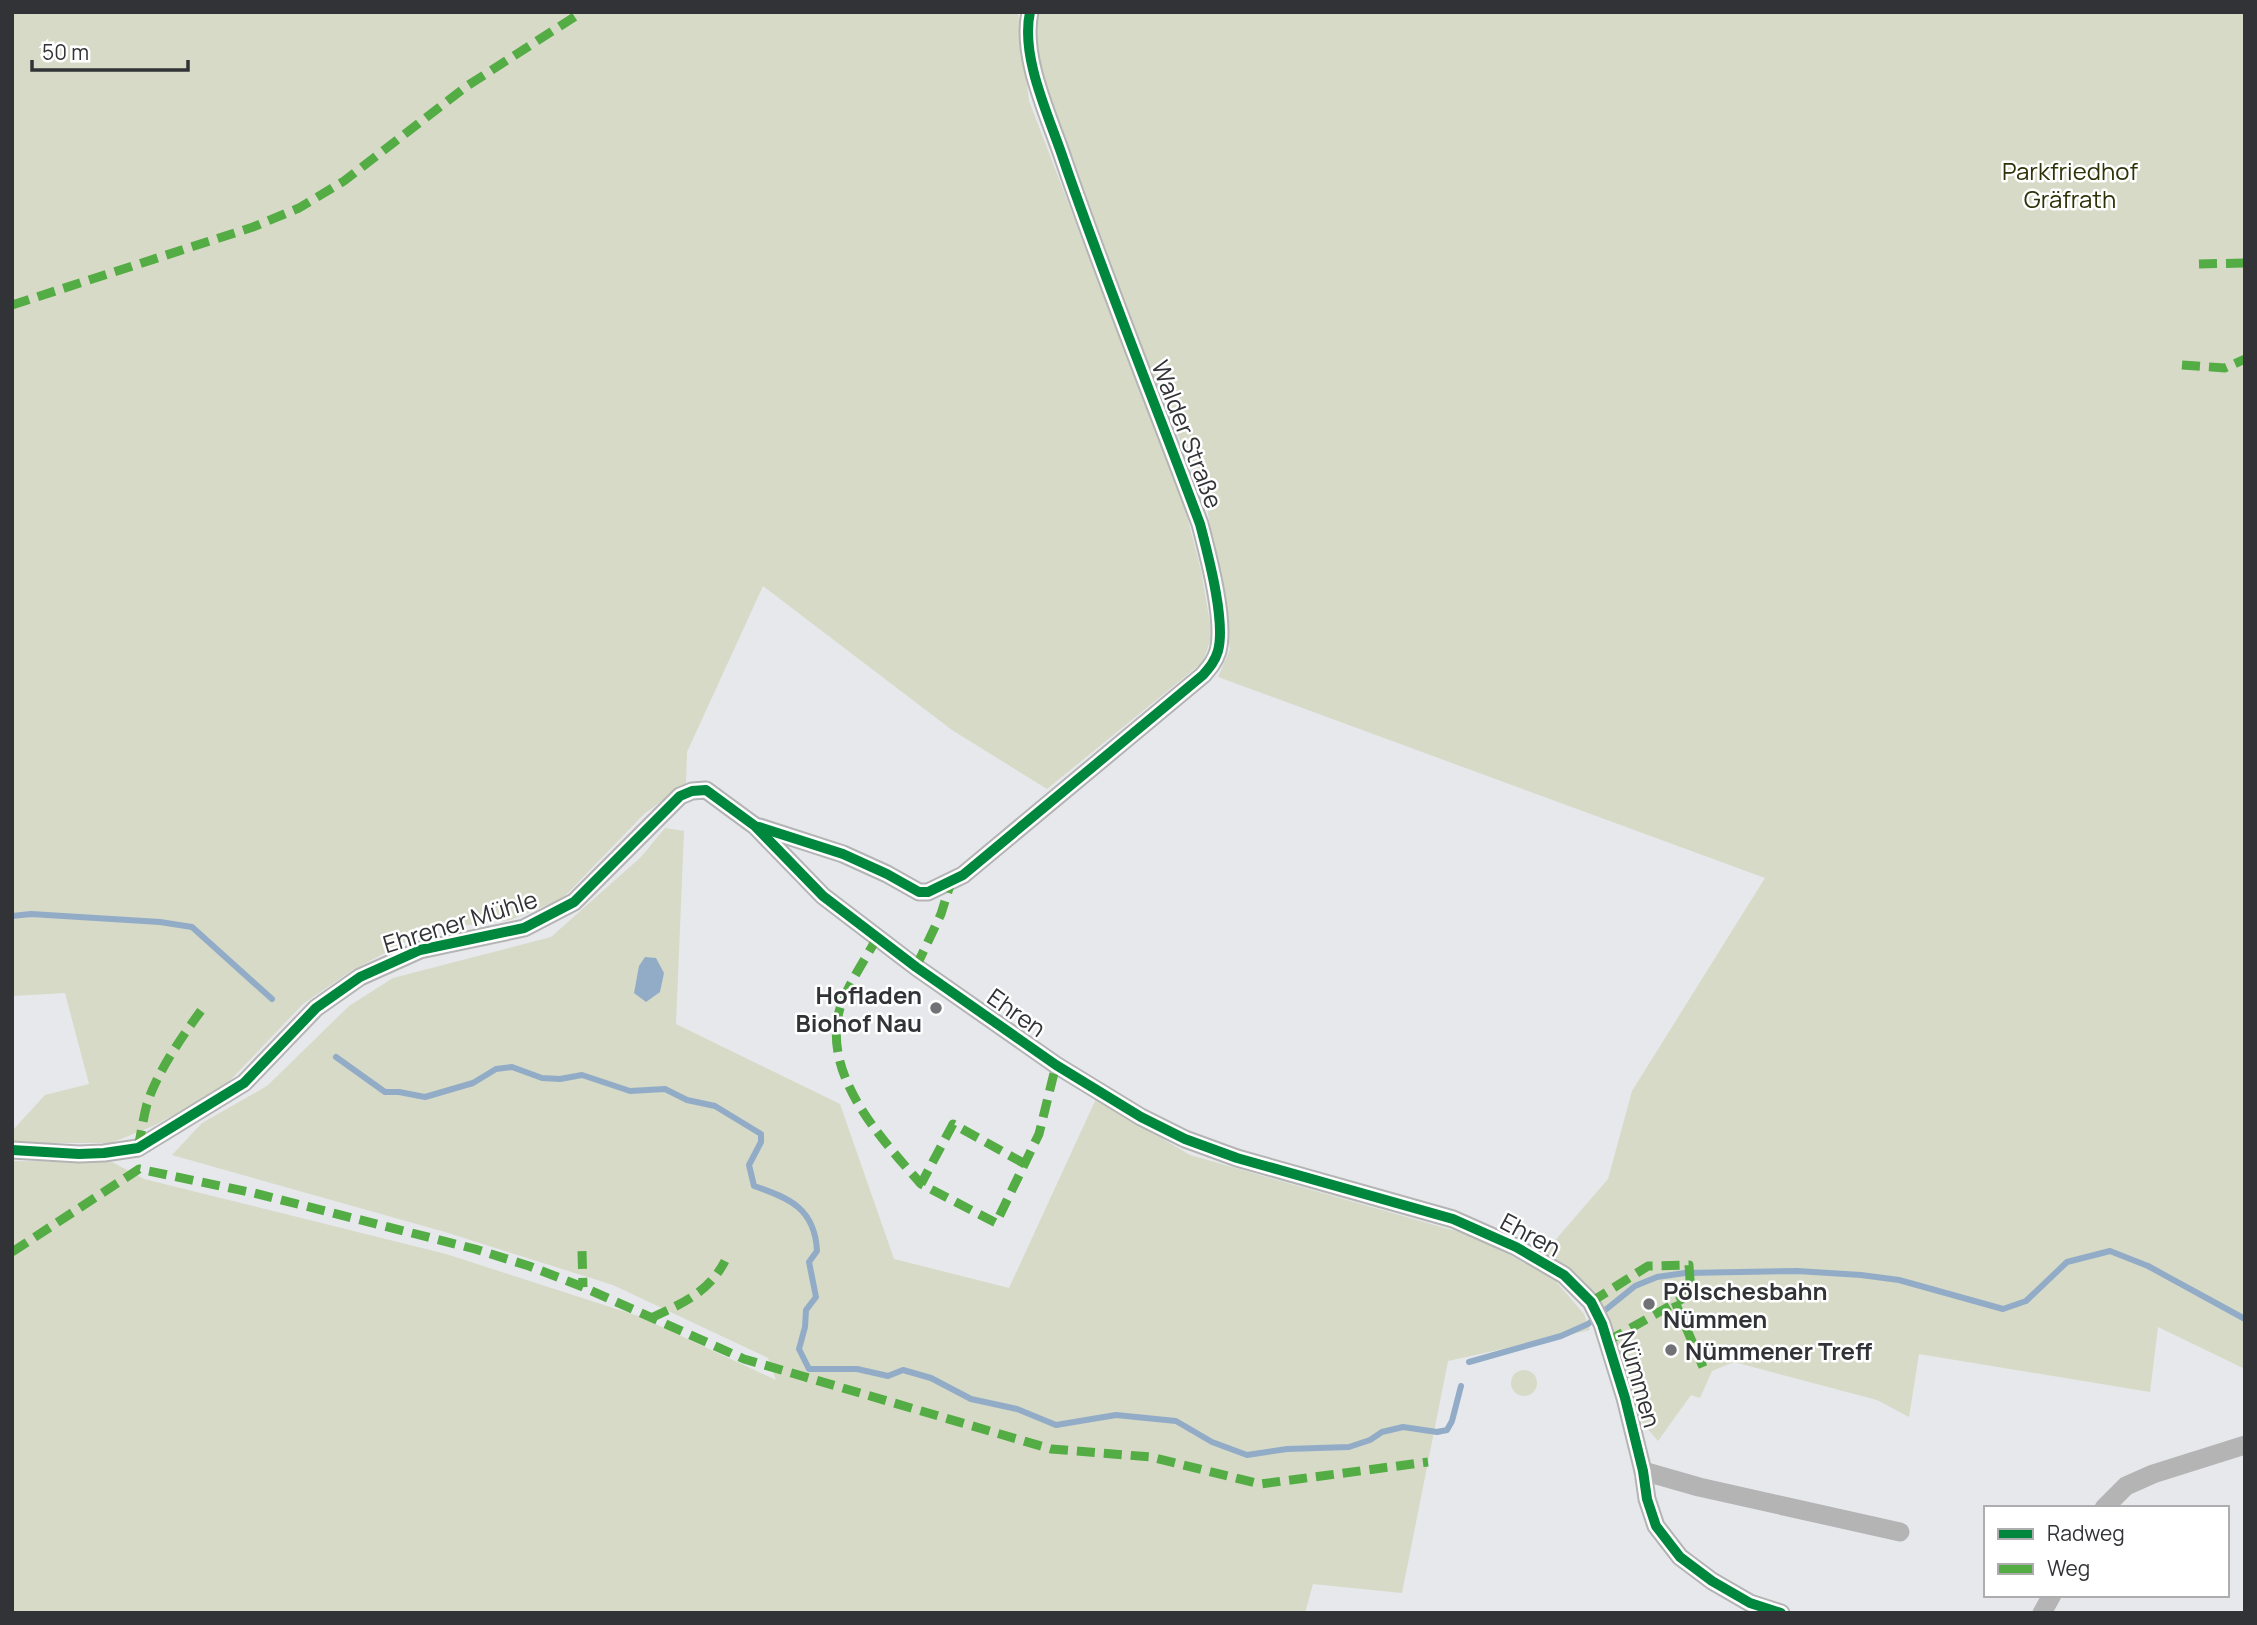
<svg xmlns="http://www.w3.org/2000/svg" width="2257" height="1625" viewBox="0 0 2257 1625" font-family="Manrope,sans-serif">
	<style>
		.green { fill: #d6dac6 }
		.water { fill: #92acc8 }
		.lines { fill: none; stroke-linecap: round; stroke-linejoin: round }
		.stream { stroke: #92acc8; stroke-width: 6 }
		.street { stroke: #b5b4b4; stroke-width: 19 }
		.quiet { stroke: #54ac45; stroke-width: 9; stroke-dasharray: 18 9; stroke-linecap: butt }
		.cycleway-casing { stroke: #fff; stroke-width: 15 }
		.cycleway { stroke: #00873e; stroke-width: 10 }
		.poi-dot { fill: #717276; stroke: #fff; stroke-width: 2.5 }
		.labels { text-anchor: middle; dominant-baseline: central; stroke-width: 5; stroke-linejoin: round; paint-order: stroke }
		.park-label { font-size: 24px; fill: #2e3207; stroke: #fff }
		.street-label { font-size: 24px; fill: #323336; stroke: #fff }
		.poi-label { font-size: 24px; font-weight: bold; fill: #323336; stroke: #fff; text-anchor: start }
	</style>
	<rect width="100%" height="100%" fill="#e6e8ec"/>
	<g class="green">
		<polygon points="12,12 1018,12 1029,101 1183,501 1201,570 1212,635 1203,662 1047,789 952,730 763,586 687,752 686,783 644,814 562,899 510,920 451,927 416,927 415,937 351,971 303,1004 222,1089 153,1126 111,1143 12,1143 12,1131 45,1095 89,1084 65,993 12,996"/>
		<polygon points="1036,12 2245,12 2245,1369 2158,1327 2150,1392 1919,1354 1909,1417 1877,1400 1734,1362 1712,1371 1700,1398 1691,1395 1658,1441 1641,1421 1621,1353 1600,1304 1578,1277 1545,1252 1608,1179 1632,1091 1765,878 1218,677 1230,649 1206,501 1143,352 1080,185 1035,55"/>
		<polygon points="665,828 684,831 676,1024 840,1104 894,1259 1009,1288 1096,1099 1190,1155 1473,1236 1552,1277 1584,1314 1590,1330 1448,1361 1402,1593 1313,1584 1305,1613 12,1613 12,1161 112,1162 144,1179 446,1254 638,1316 776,1380 768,1358 613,1285 445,1232 172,1155 202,1123 267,1086 349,1006 393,978 551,937 641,857"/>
		<circle cx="1524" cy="1383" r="13"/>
	</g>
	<polygon class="water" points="645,957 656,958 664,973 660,992 646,1002 634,993 639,966"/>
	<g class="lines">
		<g class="stream">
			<polyline points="12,916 31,914 160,922 192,927 272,999"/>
			<path d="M336,1057L385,1092H399L425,1097L473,1083L496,1069L512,1067L542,1078L560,1079L582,1075L630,1091L665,1089L687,1100L715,1106L761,1134V1142L749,1165L754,1186C790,1198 815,1209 817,1251L809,1262L816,1297L806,1310L805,1327L799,1349L809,1369H857L888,1376L903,1370L931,1378L971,1399L1017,1409L1056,1425L1116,1415L1176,1421L1212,1442L1247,1455L1287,1449L1349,1447L1370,1440L1382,1432L1403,1427L1437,1432L1447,1430L1452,1421L1461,1386"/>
			<polyline points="1469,1362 1561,1336 1588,1324 1635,1286 1657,1277 1685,1273 1797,1271 1861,1275 1899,1280 2003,1309 2026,1301 2067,1262 2110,1251 2148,1266 2245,1319"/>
		</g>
		<g class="street">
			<path d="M760,827L843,854L887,874L919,892H928L963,875L1203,675C1210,667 1215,661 1218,651C1226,621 1208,555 1200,524C1155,403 1106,283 1064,161C1050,118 1020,58 1030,12"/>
			<polyline points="12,1150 79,1154 104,1153 138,1148 244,1083 316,1008 360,977 420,950 524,928 574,902 680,796 692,791 706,790 755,826 823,896 916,967 1056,1065 1141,1117 1185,1139 1237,1158 1453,1219 1516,1247 1564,1275 1591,1302 1602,1324 1625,1398 1643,1471 1647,1499 1656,1526 1680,1557 1712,1581 1750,1603 1781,1613"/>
			<polyline points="1643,1471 1699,1487 1900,1532"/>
			<polyline points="2104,1508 2126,1486 2153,1474 2245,1445"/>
			<polyline points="2042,1613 2052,1595"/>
		</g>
		<g class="quiet">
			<polyline points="2199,264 2245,263"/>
			<polyline points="12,305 253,227 299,208 344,181 467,86 582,12"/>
			<polyline points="2182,365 2225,368 2245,359"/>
			<path d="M878,936C866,958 851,980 842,1002C817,1071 880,1137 921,1184"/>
			<polyline points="916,967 941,914 951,882"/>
			<path d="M138,1148C141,1134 143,1119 147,1104C157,1072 183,1035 203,1008"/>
			<polyline points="1025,1164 953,1124 921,1184 996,1223 1039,1134 1056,1065"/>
			<polyline points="582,1251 583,1287"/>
			<polyline points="12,1252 139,1169 254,1193 475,1249 529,1266 583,1287 744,1359 1051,1449 1151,1457 1260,1484 1428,1462"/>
			<polyline points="1591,1302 1648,1266 1689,1265 1691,1294 1608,1341"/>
			<polyline points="1675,1302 1703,1367"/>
			<path d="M651,1318C683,1303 708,1293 725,1261"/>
		</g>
		<defs>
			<g id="cycleway">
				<path d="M759,827L843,854L887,874L919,892H928L963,875L1203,675C1210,667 1215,661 1218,651C1226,621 1208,555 1200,524C1155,403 1106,283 1064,161C1050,118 1020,58 1030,12"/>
				<polyline points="12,1150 79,1154 104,1153 138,1148 244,1083 316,1008 360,977 420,950 524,928 574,902 680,796 692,791 706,790 755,826 823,896 916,967 1056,1065 1141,1117 1185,1139 1237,1158 1453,1219 1516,1247 1564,1275 1591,1302 1602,1324 1625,1398 1643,1471 1647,1499 1656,1526 1680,1557 1712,1581 1750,1603 1781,1613"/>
			</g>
		</defs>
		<use href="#cycleway" class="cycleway-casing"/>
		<use href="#cycleway" class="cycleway"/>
	</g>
	<g class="poi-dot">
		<circle cx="936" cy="1008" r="7"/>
		<circle cx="1649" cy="1304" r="7"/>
		<circle cx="1671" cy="1350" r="7"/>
	</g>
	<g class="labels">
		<g class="park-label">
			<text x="2070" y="170">Parkfriedhof<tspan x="2070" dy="28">Gräfrath</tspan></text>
		</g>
		<g class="street-label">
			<text transform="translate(1188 434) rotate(69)">Walder Straße</text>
			<text transform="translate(460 921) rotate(-17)">Ehrener Mühle</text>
			<text transform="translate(1017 1012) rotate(35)">Ehren</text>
			<text transform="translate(1531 1234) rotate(28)">Ehren</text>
			<text transform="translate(1640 1379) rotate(74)">Nümmen</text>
		</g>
		<g class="poi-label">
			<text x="922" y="994" text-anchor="end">Hofladen<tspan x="922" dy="28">Biohof Nau</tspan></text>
			<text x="1663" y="1290">Pölschesbahn<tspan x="1663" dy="28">Nümmen</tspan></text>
			<text x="1685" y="1350">Nümmener Treff</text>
		</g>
	</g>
	<rect width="2257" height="1625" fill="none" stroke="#323336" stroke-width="28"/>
	<rect x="1984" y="1506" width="245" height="91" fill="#ffffff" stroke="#adadaf" stroke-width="2"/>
	<rect x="1998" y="1529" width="35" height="10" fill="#00873e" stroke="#adadaf" stroke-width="2"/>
	<text x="2047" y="1541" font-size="21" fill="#323336">Radweg</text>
	<rect x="1998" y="1564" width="35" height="10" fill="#54ac45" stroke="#adadaf" stroke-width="2"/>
	<text x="2047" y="1576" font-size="21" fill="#323336">Weg</text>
	<path d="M32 60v10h156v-10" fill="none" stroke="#323336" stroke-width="3.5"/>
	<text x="42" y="60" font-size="21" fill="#323336" stroke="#ffffff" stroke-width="5" paint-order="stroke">50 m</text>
</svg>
